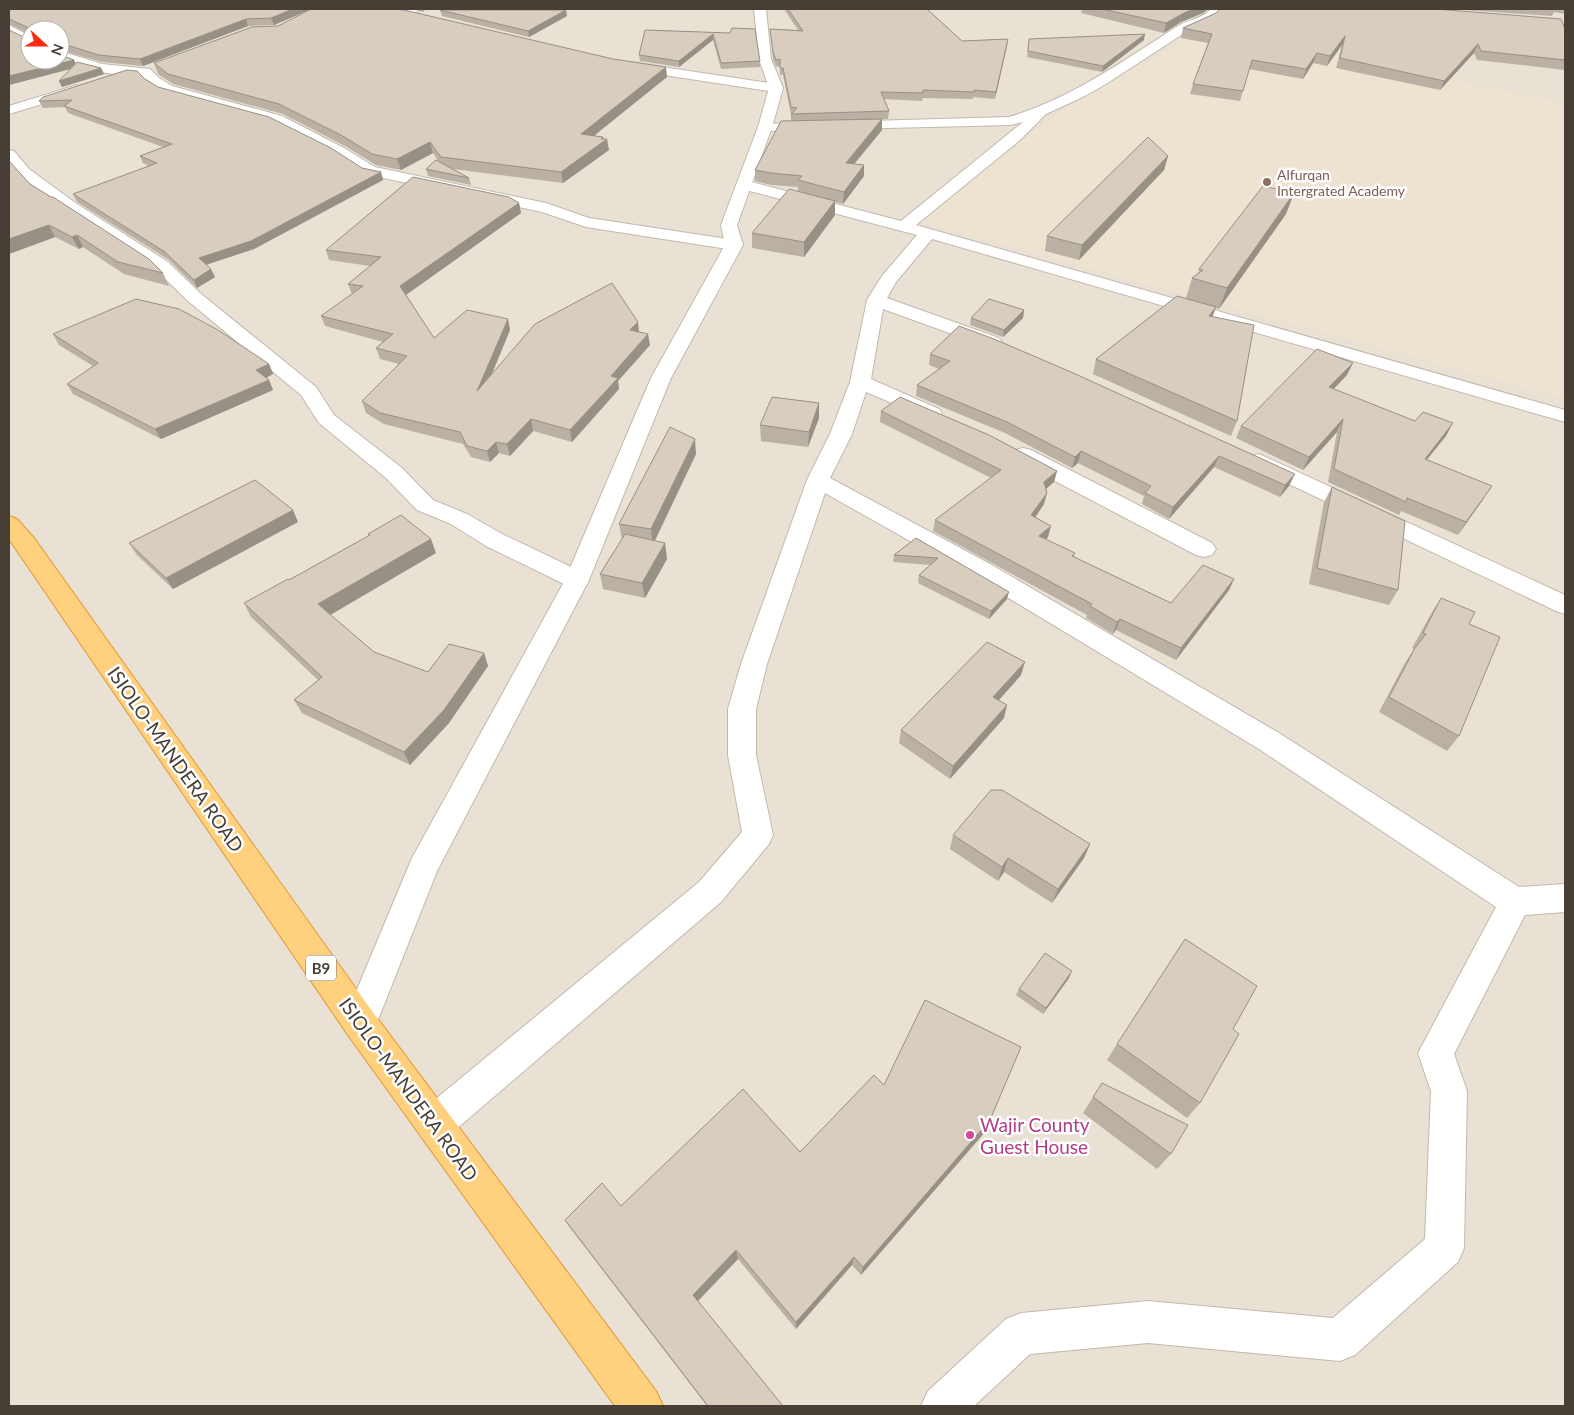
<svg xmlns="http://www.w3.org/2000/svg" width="1574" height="1415" viewBox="0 0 1574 1415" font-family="Lato,sans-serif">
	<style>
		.residential { fill: #e8e1d4; fill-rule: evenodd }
		.education { fill: #ede3d0 }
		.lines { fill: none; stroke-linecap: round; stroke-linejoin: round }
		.minor-casing { stroke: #c2b9ac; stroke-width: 2 }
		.tertiary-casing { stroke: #c2b9ac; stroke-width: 2 }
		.trunk-casing { stroke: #e19833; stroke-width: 2 }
		.minor { fill: #fff; fill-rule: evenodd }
		.tertiary { fill: #fff; fill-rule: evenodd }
		.trunk { fill: #ffd07d; fill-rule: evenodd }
		.wall { fill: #bab0a3 }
		.shaded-wall { fill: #979085 }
		.building { fill: #d8cdbe; stroke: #979085 }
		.education-dot { fill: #8d6e63; stroke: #fff; stroke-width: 2 }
		.hotel-dot { fill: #d1479c; stroke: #fff; stroke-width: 2 }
		.labels { text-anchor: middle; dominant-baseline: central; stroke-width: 5; stroke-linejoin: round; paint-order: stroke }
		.far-education-label { font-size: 14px; fill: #785e54; stroke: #fff; text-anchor: start }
		.shield { fill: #fff; stroke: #7e7972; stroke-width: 1 }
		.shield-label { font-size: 15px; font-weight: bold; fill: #473f35 }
		.near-street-label { font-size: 19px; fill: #473f35; stroke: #fff }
		.near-hotel-label { font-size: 19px; fill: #b23c85; stroke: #fff; text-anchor: start }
	</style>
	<rect width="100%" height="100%" fill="#f4efe6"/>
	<path class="residential" d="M9,9H1565V1406H9ZM30,30H60V60H30Z"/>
	<polygon class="education" points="1203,30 1565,103 1565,399 920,222 1061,110"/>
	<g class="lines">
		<defs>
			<g id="minor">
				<polygon points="407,9 421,9 411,16 403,16 401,14"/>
				<path d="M1211,9H1223L1213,20L1189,30L1106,84L1085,96L1046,114L1020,140L916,225L1565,410V422L932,239L896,282L887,298L999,338L1002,342L999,346L992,348L985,346L883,309L871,379L939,409L942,413L939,417L932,419L925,417L866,392L852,434L830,478L990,564L1279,733L1519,887L1565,884V912L1525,915L1454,1054L1467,1091L1464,1248L1458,1262L1355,1355L1340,1361L1148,1343L1030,1354L974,1406H921L928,1391L1006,1319L1021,1313L1148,1301L1333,1318L1425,1239L1431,1091L1418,1053L1496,907L1259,749L972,576L825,493L767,664L756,709V755L773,835L769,844L721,902L447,1137L434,1142L421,1137L416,1124L421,1111L699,882L742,832L728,755V709L741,664L807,480L830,434L850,382L867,300L882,276L917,235L738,188L736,185L738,182L744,180L901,221L1023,122L1010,125L765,131L760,130L758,127L760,124L1009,117C1072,98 1123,61 1178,26C1189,19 1202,19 1211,9Z"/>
				<polygon points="9,25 30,36 30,45 9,34"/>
				<path d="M60,51L102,64L150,69L159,78L172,86L282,116L344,148L375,167L546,203L589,218L734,240L740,241L743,245L740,249L734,250L586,227L542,212L365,174L334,154L272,122L193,102L162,92L149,84L141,76C114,75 85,71 60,60Z"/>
				<polygon points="629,62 776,84 783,88 776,92 624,69 623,66 624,63"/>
				<polygon points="77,85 84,89 82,92 9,114 9,106"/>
				<polygon points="9,150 14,151 29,169 77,204 168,262 200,293 316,387 334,415 402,468 433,500 467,514 502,534 586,574 589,580 586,586 577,588 568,586 486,546 451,524 417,510 386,478 319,423 301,395 188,301 156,270 65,210 19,175 9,163"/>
				<polygon points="1023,448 1031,450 1212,543 1216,549 1212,555 1204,557 1196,555 1015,460 1012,455 1015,450"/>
				<polygon points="1259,454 1565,595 1565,614 1556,611 1251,466 1248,461 1251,456"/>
			</g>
			<polygon id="tertiary" points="754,9 766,9 771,59 783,88 772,127 737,225 743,245 671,378 589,580 437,871 372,1035 360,1040 348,1035 343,1023 412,858 565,580 651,378 725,245 721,225 758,127 769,88 759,59"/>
			<polygon id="trunk" points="9,516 17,519 34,538 372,1011 656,1391 663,1406 615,1406 348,1035 9,539"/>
		</defs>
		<use href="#minor" class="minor-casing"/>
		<use href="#tertiary" class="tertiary-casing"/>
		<use href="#trunk" class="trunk-casing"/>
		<use href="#minor" class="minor"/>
		<use href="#tertiary" class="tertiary"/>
		<use href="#trunk" class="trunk"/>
	</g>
	<g class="wall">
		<polygon points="9,9 311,9 274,25 248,26 143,66 102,62 60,50 60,30 30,30 30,60 60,60 60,55 74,60 76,64 77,62 101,68 104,74 62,87 59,81 71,69 9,85 9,30 28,39 28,33 9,24"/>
		<polygon points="410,9 427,9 424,10 424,12"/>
		<polygon points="784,9 927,9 962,41 1008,39 995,99 973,97 973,99 923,98 922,101 884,99 889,111 888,119 808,121 882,119 882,130 854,164 864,165 864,176 843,204 835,202 835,215 804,257 752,248 752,233 798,192 798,187 771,185 755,181 755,170 791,121 791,114 783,75 780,75 780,66 776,67 773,59 771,36 770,29 798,30"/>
		<polygon points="1082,9 1208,9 1203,13 1181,22 1164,33 1081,13"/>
		<polygon points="1449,9 1565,9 1565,14 1554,12 1552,16"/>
		<polygon points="440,10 567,16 529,37 442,16"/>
		<polygon points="1216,13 1565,29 1565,70 1477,60 1474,53 1440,90 1336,68 1342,45 1327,66 1313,63 1303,79 1249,69 1240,101 1190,94 1193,84 1208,43 1181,38 1183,28"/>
		<polygon points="278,26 667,77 594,136 603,137 609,150 563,183 453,169 469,178 471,185 428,176 426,169 439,162 433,153 401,170 376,165 345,146 283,114 173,84 158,74 154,63"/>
		<polygon points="645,30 730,33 760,61 760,67 721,69 713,40 679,67 640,61 639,55"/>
		<polygon points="1029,39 1144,40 1102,72 1027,57"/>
		<polygon points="145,79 158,87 362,168 381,172 383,180 254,249 206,265 215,277 197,288 169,260 77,202 73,194 149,166 143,163 140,156 163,147 68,113 65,107 43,108 39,101"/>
		<polygon points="1168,156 1164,170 1079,260 1045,251 1047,236"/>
		<polygon points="9,161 30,184 163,273 169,286 124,274 83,247 79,249 55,237 9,254"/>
		<polygon points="1294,193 1286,214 1219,309 1215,308 1212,317 1237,421 1231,436 1093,374 1096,359 1186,298 1192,278 1198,274 1199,269"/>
		<polygon points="519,203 521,213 406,295 434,338 508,319 510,330 492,374 638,322 639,332 650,345 618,381 619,389 572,442 533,431 510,456 499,453 490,462 471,457 463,444 384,424 366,413 362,401 399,364 380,359 376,348 383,342 325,326 321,316 352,294 348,284 370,266 329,260 326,250"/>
		<polygon points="1024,310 1023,318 1003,337 970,325 971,318"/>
		<polygon points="959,326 1289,486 1280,497 1214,467 1169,519 1142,504 1144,496 1078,463 1072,468 1005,433 916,396 917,385 939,369 929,365 930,354"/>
		<polygon points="53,334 269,364 273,374 266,378 269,380 273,390 161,439 73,394 67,384 93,366 59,345"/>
		<polygon points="1347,375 1333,389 1446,436 1427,460 1484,498 1458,535 1401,511 1399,515 1328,482 1337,432 1303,470 1236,438 1241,426"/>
		<polygon points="819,403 819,418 808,447 761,441 760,425"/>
		<polygon points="881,411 1057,471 1054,482 1046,489 1044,504 1035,517 1048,537 1046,540 1075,553 1074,557 1171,603 1234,579 1229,590 1176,660 1116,630 1113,634 1086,618 1087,615 933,531 935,520 991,478 880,422"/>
		<polygon points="696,454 655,541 665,543 667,559 645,598 603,589 600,574 622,539 619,524"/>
		<polygon points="1332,487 1398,590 1389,605 1309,584 1324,502"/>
		<polygon points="298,522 173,589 137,555 129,543"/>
		<polygon points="368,534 436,553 330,615 374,652 428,672 484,653 488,666 449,723 410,765 302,713 294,700 318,680 251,617 244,603 289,580 369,536"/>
		<polygon points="916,538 1007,599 989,619 918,583 919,575 930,565 893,562 894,555"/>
		<polygon points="1441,598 1469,624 1459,736 1447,751 1379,712 1405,663 1414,649 1412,648 1431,614"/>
		<polygon points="1021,675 999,700 1004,718 950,779 899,743 901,730"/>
		<polygon points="953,835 1090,844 1084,858 1052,903 1004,872 998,881 950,849"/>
		<polygon points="1069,978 1043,1014 1016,995 1019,989"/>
		<polygon points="1233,1029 1200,1103 1187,1118 1107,1060 1117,1044"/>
		<polygon points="1102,1083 1171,1154 1157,1169 1083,1113"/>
		<polygon points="884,1085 990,1120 985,1132 861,1275 852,1265 796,1329 738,1259 698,1301 783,1406 707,1406 571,1229 565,1220 621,1206 800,1152"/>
	</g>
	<g class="shaded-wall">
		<polygon points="293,9 311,9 274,25 271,18"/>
		<polygon points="1194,9 1208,9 1203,13 1181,22 1164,33 1166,23 1184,13"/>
		<polygon points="566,10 567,16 529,37 528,31"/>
		<polygon points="246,19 248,26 143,66 140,59"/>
		<polygon points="713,34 713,40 679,67 679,61"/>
		<polygon points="1145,34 1144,40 1102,72 1103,66"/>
		<polygon points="1345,36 1342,45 1327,66 1330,56"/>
		<polygon points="1008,39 1007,46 995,99 996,92"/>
		<polygon points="1478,44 1474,53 1440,90 1444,81"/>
		<polygon points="1317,53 1313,63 1303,79 1306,69"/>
		<polygon points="74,60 77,67 9,85 9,76"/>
		<polygon points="666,67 667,77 582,145 581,134"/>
		<polygon points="101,68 104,74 62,87 59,81"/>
		<polygon points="882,119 882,130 846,174 846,163"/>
		<polygon points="603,137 604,142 607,139 609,150 563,183 561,172"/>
		<polygon points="430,142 433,153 401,170 397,159"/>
		<polygon points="1168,156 1164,170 1079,260 1082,245"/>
		<polygon points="864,165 864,176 843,204 844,192"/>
		<polygon points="381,172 383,180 254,249 202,266 199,258"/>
		<polygon points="1294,193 1286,214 1219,309 1227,288"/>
		<polygon points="835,201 835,215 804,257 804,242"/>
		<polygon points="519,203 521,213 403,297 400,286"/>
		<polygon points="49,225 55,237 9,254 9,239"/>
		<polygon points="77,235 83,247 79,249 72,237"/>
		<polygon points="211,269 215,277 197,288 194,280"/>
		<polygon points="1216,307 1211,321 1209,316"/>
		<polygon points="1024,310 1023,318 1003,337 1004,330"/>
		<polygon points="508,319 510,330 480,402 477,391"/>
		<polygon points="638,322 639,333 630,330"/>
		<polygon points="648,334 650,345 618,381 619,389 572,442 570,430 611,376"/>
		<polygon points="1353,363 1347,375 1323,400 1329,387"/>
		<polygon points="269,364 273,374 260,381 256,370"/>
		<polygon points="269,380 273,390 161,439 155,429"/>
		<polygon points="819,403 819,418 808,447 809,432"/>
		<polygon points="531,419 533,431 510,456 507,444"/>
		<polygon points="1343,419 1337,432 1303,470 1309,457"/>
		<polygon points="1453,423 1446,436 1417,471 1425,459"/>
		<polygon points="695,439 696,454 653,544 651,529"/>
		<polygon points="496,442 499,453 490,462 487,451"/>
		<polygon points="1081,451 1078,463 1072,468 1075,457"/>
		<polygon points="1219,456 1214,467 1169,519 1173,507"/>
		<polygon points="1057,471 1054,482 1041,493 1044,482"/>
		<polygon points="1295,474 1289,486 1280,497 1285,485"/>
		<polygon points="1492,486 1484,498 1458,535 1466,522"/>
		<polygon points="1047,493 1044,504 1029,527 1031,515"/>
		<polygon points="293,510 298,522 173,589 166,578"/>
		<polygon points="1051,526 1048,537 1037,548 1039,536"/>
		<polygon points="431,539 436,553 325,618 318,604"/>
		<polygon points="665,543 667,559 645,598 642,583"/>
		<polygon points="1234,579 1229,590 1176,660 1181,648"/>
		<polygon points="1009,592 1007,599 989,619 991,611"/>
		<polygon points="1120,619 1116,630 1113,634 1117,622"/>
		<polygon points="484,653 488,666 449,723 410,765 404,752"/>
		<polygon points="1025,662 1021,675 990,710 993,697"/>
		<polygon points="1007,705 1004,718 950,779 953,766"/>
		<polygon points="1090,844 1084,858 1052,903 1058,889"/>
		<polygon points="1008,858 1004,872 998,881 1002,867"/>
		<polygon points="1072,971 1069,978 1043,1014 1046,1008"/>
		<polygon points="990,1120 985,1132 861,1275 863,1267"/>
		<polygon points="736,1250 738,1259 696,1303 693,1295"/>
		<polygon points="854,1257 852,1265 796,1329 796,1322"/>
	</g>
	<g class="building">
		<polygon points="9,9 293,9 271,18 246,19 140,59 99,55 60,43 60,30 30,30 30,60 60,60 60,55 74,60 9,76 9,30 28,39 27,27 9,19"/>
		<polygon points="311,9 394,9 404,10 613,59 666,67 581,134 603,137 601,139 607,139 561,172 441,157 430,142 397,159 372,154 341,135 279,104 168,74 154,63 252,27 278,26"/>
		<polygon points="788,9 927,9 962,41 1008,39 996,92 974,90 974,92 923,90 923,93 881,92 889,111 791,114 797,108 791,107 783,68 780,68 780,59 776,60 773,52 770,29 803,31"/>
		<polygon points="1102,9 1194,9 1184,13 1166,23"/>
		<polygon points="1220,9 1435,9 1561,19 1565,29 1565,60 1481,51 1478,44 1444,81 1340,58 1345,36 1330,56 1317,53 1306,69 1252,60 1243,91 1193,84 1212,34 1183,28 1216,13"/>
		<polygon points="440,10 566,10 528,31"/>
		<polygon points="732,28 755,29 760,61 721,63 713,34 679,61 639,55 645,30 730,33"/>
		<polygon points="1145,34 1103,66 1028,51 1029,39"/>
		<polygon points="77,62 101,68 59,81"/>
		<polygon points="127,70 137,71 145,79 158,87 269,117 331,148 362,168 381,172 251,241 199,258 211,269 194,280 165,252 73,194 157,163 140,156 172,144 64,106 72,100 39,101 43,97"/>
		<polygon points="882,119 846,163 864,165 844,192 798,180 802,176 771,173 755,170 781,121"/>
		<polygon points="1148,137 1168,156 1082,245 1047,236"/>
		<polygon points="436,160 469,178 426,169"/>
		<polygon points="9,161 30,184 51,197 53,197 149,259 163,273 118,262 77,235 72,237 49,225 9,239"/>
		<polygon points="413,177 509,197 519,203 400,286 434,338 467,310 508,319 477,391 535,324 612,283 638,322 630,330 648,334 611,376 618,378 570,430 531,419 507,444 496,442 487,451 467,446 460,432 380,413 362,401 407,356 376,348 393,334 321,316 363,286 348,284 381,257 326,250"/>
		<polygon points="1263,186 1294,193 1227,288 1192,278 1203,270 1199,269"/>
		<polygon points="789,189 835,201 804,242 752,233"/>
		<polygon points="1177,296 1216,307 1209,316 1254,325 1237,421 1096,359"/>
		<polygon points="136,299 179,309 218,330 269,364 256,370 269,380 155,429 67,384 98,363 53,334"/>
		<polygon points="989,299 1024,310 1004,330 971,318"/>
		<polygon points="959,326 994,339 1071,372 1295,474 1285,485 1219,456 1173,507 1145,493 1151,486 1081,451 1075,457 1007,422 917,385 950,361 930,354"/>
		<polygon points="1317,349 1353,363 1329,387 1415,421 1423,412 1453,423 1425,459 1492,486 1466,522 1407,498 1406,502 1334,469 1343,419 1309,457 1241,426"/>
		<polygon points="772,397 819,403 809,432 760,425"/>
		<polygon points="900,397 989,435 1057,471 1044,482 1047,493 1031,515 1051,526 1039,536 1075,553 1072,556 1171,603 1203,565 1234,579 1181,648 1120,619 1117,622 1090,606 1092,604 935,520 1001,470 881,411"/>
		<polygon points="670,427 695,439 651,529 619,524"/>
		<polygon points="255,480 293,510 166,578 129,543"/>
		<polygon points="1332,487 1405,521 1398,590 1317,568"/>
		<polygon points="401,515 431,539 318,604 374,652 428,672 449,644 484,653 444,710 404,752 294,700 322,677 244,603 288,579 289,580 370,535 368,534"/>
		<polygon points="625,534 665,543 642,583 600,574"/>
		<polygon points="916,538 1009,592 991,611 919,575 938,558 894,555"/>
		<polygon points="1441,598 1475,612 1469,624 1500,637 1459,736 1389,697 1415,648 1426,634 1423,633"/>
		<polygon points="987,642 1025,662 993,697 1007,705 953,766 901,730"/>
		<polygon points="991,790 1002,790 1090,844 1058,889 1008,858 1002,867 953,835"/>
		<polygon points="1185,939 1257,986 1233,1029 1239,1034 1200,1103 1117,1044"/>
		<polygon points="1045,953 1072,971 1046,1008 1019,989"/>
		<polygon points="925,1000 1021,1047 990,1120 863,1267 854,1257 796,1322 736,1250 693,1295 783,1406 708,1406 565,1220 602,1183 621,1206 743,1089 800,1152 874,1075 884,1085"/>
		<polygon points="1102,1083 1188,1125 1171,1154 1093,1097"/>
	</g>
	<circle class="education-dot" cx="1267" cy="182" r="5"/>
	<circle class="hotel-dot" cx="970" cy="1135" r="5"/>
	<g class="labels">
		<g class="far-education-label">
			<text x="1277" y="174">Alfurqan<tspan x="1277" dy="16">Intergrated Academy</tspan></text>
		</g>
		<rect class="shield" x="306" y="955.5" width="30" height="25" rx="4"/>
		<g class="shield-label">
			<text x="321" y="968">B9</text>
		</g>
		<g class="near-street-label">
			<text transform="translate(176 759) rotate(55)">ISIOLO-MANDERA ROAD</text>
			<text transform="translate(409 1089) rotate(54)">ISIOLO-MANDERA ROAD</text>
		</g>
		<g class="near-hotel-label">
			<text x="980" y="1124">Wajir County<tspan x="980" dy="22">Guest House</tspan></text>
		</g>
	</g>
	<rect width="1574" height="1415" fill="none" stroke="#473f35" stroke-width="20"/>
	<g transform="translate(45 45) rotate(111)"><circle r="24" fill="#ffffff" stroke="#b5b2ae"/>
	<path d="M0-4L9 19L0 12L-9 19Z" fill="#fe2a12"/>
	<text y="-8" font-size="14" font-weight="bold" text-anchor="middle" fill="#473f35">N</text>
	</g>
</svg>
